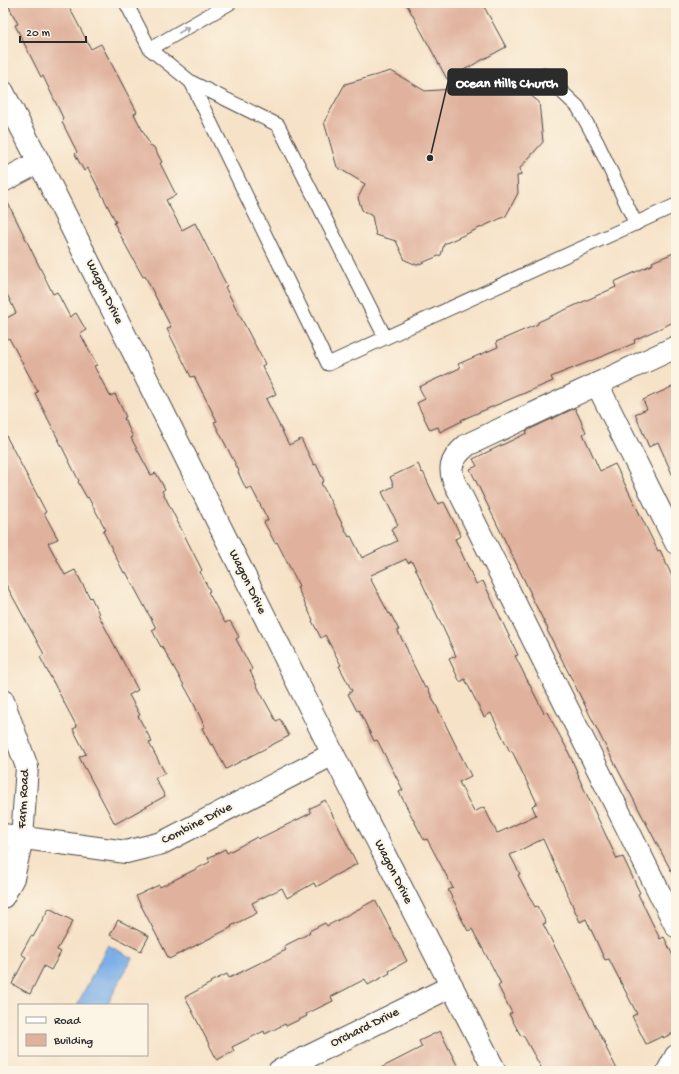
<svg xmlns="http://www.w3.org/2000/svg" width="679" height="1074" viewBox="0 0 679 1074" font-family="'Gochi Hand',sans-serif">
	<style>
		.water { fill: #7bafe8; stroke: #536d8a }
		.building { fill: #e0b29e; fill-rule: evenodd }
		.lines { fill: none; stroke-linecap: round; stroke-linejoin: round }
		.lane-casing { stroke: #494642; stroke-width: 15 }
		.street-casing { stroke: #494642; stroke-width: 24 }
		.lane { stroke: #fff; stroke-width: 13 }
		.street { stroke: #fff; stroke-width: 22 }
		.oneway { stroke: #a0a0a0 }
		.labels { text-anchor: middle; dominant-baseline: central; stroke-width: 4; stroke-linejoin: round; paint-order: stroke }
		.street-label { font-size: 13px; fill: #2b2b2b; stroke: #fcf5e5 }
		.leader { fill: none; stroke: #2b2b2b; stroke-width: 1.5 }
		.callout-dot { fill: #2b2b2b; stroke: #fcf5e5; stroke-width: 1.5 }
		.callout { fill: #2b2b2b; stroke: #2b2b2b; stroke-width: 1.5 }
		.callout-label { font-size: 14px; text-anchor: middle; font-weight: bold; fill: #fff }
	</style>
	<rect width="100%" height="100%" fill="#fcf5e5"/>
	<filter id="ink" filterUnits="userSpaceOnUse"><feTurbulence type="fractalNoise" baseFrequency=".025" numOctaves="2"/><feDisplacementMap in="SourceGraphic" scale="8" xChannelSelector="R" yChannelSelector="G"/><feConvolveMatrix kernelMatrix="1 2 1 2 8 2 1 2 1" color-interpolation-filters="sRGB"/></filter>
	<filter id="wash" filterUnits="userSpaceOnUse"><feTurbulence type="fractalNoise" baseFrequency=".012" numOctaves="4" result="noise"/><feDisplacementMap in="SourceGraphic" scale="16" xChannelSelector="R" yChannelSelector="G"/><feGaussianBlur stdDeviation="0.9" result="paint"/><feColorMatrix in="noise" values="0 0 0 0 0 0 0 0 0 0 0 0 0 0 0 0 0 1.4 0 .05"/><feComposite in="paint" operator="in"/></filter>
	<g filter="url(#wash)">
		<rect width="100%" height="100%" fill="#f6e2c7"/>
		<polygon class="water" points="108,945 132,958 107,1005 77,1005"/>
		<g id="blocks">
			<g class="building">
				<path d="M7,3H67L91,49L101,44L137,112L134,114L151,147L153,146L162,162L160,163L176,195L166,200L182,230L195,223L227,286L225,287L265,364L262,366L276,394L266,399L289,445L301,439L314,465L316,464L324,481L321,483L349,537L351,536L362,558L397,541L391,529L398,525L382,492L394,486L390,477L418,464L422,473L423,472L438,504L444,502L461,536L455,539L476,584L483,581L518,655L515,656L544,713L547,712L567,749L579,776H578L617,859L623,857L640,893L638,894L660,939L664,937L676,962V1032L663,1038V1036L646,1044L632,1016L637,1014L609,959L605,960L586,919L580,922L543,839L510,855L520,874L518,875L535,907L537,906L546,923L543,924L598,1031L607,1047L606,1048L618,1071H543L523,1035L521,1036L509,1014L512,1013L498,986L501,984L491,964L472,929L468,931L459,914L460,913L448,890L453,888L427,839L424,840L399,792L403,790L377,740L374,741L359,710L357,711L348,694L352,691L339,666L341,665L325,635L321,638L312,621L313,620L297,587L299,586L277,542L275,543L264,522L268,520L251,487L246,489L238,472L239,471L214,422L217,421L194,376L191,377L167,329L171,327L145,276L143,277L125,244L114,223L116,222L88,168L84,171L75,154L77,152L62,122L64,120L43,76L41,77L15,25L18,24ZM406,559L408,563L412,561L456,656L449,659L460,682L465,679L484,717L491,713L510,752L512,751L537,803L532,806L536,815L500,832L497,833L484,807L474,812L459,782L471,776L427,687L425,688L407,652L408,651L397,630H399L390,613L389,614L370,578H372L371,575Z"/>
				<polygon points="406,3 482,3 506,47 447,79"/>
				<polygon points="391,71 425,91 508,85 516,92 520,87 539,102 543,142 520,168 521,175 517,176 518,193 506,216 444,244 441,255 417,265 405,260 396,241 376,235 372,216 362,210 358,198 365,184 337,167 324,122 345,84"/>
				<polygon points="3,193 53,294 57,292 70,317 76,313 86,330 80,333 97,365 94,366 110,396 115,394 126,417 124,418 133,437 131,438 151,475 156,473 165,489 162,491 202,570 200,572 210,591 208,592 225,623 230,621 239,637 236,639 252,669 250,671 259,690 276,721 280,719 289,736 226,769 213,744 211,745 202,728 205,727 191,698 162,646 161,647 152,630 156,628 126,572 124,573 103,531 106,530 88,497 87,498 78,482 79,481 35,393 38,392 9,338 3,341 3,320 16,313 3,286"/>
				<polygon points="676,252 676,321 634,340 635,343 551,377 553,381 461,420 462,421 440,432 438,427 430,430 417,403 425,399 419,387 460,368 458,364 498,347 496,342 538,324 538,322 616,287 614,282 653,264 652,262"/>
				<polygon points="676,385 676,483 658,442 649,447 635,414 647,409 643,400"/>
				<polygon points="575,408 586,432 583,434 600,471 615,464 658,551 660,550 676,585 676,880 606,747 547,630 548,629 530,594 531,594 470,469 477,466 473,459 527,433 526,431"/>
				<polygon points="3,430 46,512 44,513 58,539 48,543 65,575 75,570 90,598 91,597 99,614 98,614 138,690 129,695 140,715 138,716 152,742 149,743 165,773 155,778 165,796 115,824 79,757 86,754 73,729 77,727 40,657 44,654 3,579"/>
				<polygon points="325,800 357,864 332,877 332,878 316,887 314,883 287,898 282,888 252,903 257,913 231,926 232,927 169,959 136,896 159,885 160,887 210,862 208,858 225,849 227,853 257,837 258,839 311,813 309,809"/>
				<polygon points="375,900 407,961 389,971 390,973 368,985 365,979 331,997 333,1001 306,1014 307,1016 286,1026 285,1024 265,1034 264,1031 232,1047 234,1051 217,1060 185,997 211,983 210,982 227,974 229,978 286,950 284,946 310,933 309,931 325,923 327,926"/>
				<polygon points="49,908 73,921 57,950 61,952 51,970 44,966 30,994 12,984 26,957 21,954 31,936 33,937"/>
				<polygon points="118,920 149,936 141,951 110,935"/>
				<polygon points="440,1031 460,1071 375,1071 422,1047 419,1041"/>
			</g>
		</g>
	</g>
	<g filter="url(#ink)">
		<use href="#blocks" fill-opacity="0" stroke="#494642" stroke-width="1"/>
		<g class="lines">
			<defs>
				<g id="lane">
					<polyline points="126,3 150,49 191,82 278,125 385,337"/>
					<polyline points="150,49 230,3"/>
					<polyline points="544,75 578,107 597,142 636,224"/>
					<polyline points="191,82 328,364 676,205"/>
				</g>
				<g id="street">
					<polyline points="3,92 39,162 333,754 495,1071"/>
					<polyline points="3,181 39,162"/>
					<path d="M676,347L467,445C449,460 447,471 459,491L676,926"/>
					<polyline points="597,384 676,543"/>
					<polyline points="3,701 27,767 22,838 13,878 3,897"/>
					<polyline points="3,835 126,852 162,843 333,754"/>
					<polyline points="279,1071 452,986"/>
					<polyline points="668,1071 676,1056"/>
				</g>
			</defs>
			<use href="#lane" class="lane-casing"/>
			<use href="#street" class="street-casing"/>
			<use href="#lane" class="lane"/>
			<use href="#street" class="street"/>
		</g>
		<defs><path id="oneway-shaft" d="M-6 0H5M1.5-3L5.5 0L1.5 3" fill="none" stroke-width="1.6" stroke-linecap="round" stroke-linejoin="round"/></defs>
		<use class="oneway" href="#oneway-shaft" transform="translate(184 30) rotate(-30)"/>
	</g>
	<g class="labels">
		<g class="street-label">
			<text transform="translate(104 292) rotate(64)">Wagon Drive</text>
			<text transform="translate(247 582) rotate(64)">Wagon Drive</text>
			<text transform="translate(24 799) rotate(-87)">Farm Road</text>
			<text transform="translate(197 824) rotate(-27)">Combine Drive</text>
			<text transform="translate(393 872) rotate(63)">Wagon Drive</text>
			<text transform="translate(365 1028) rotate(-26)">Orchard Drive</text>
		</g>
	</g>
	<path class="leader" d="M430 158L448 82"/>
	<circle class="callout-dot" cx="430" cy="158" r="4"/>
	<rect class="callout" x="448" y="69" width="119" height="26" rx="4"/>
	<g class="callout-label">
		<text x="507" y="87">Ocean Hills Church</text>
	</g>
	<rect width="679" height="1074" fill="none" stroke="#fcf5e5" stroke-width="16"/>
	<rect x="18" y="1004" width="130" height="52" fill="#fcf5e5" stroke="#a8a49b"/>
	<rect x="26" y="1017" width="20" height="6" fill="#ffffff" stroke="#a8a49b"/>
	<text x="54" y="1024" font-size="12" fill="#2b2b2b">Road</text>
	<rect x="26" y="1034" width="20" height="12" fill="#e0b29e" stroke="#a8a49b"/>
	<text x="54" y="1044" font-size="12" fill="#2b2b2b">Building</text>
	<path d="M20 36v6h66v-6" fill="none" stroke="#2b2b2b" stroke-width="2"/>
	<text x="26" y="36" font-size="12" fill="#2b2b2b" stroke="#fcf5e5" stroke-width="3" paint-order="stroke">20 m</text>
</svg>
